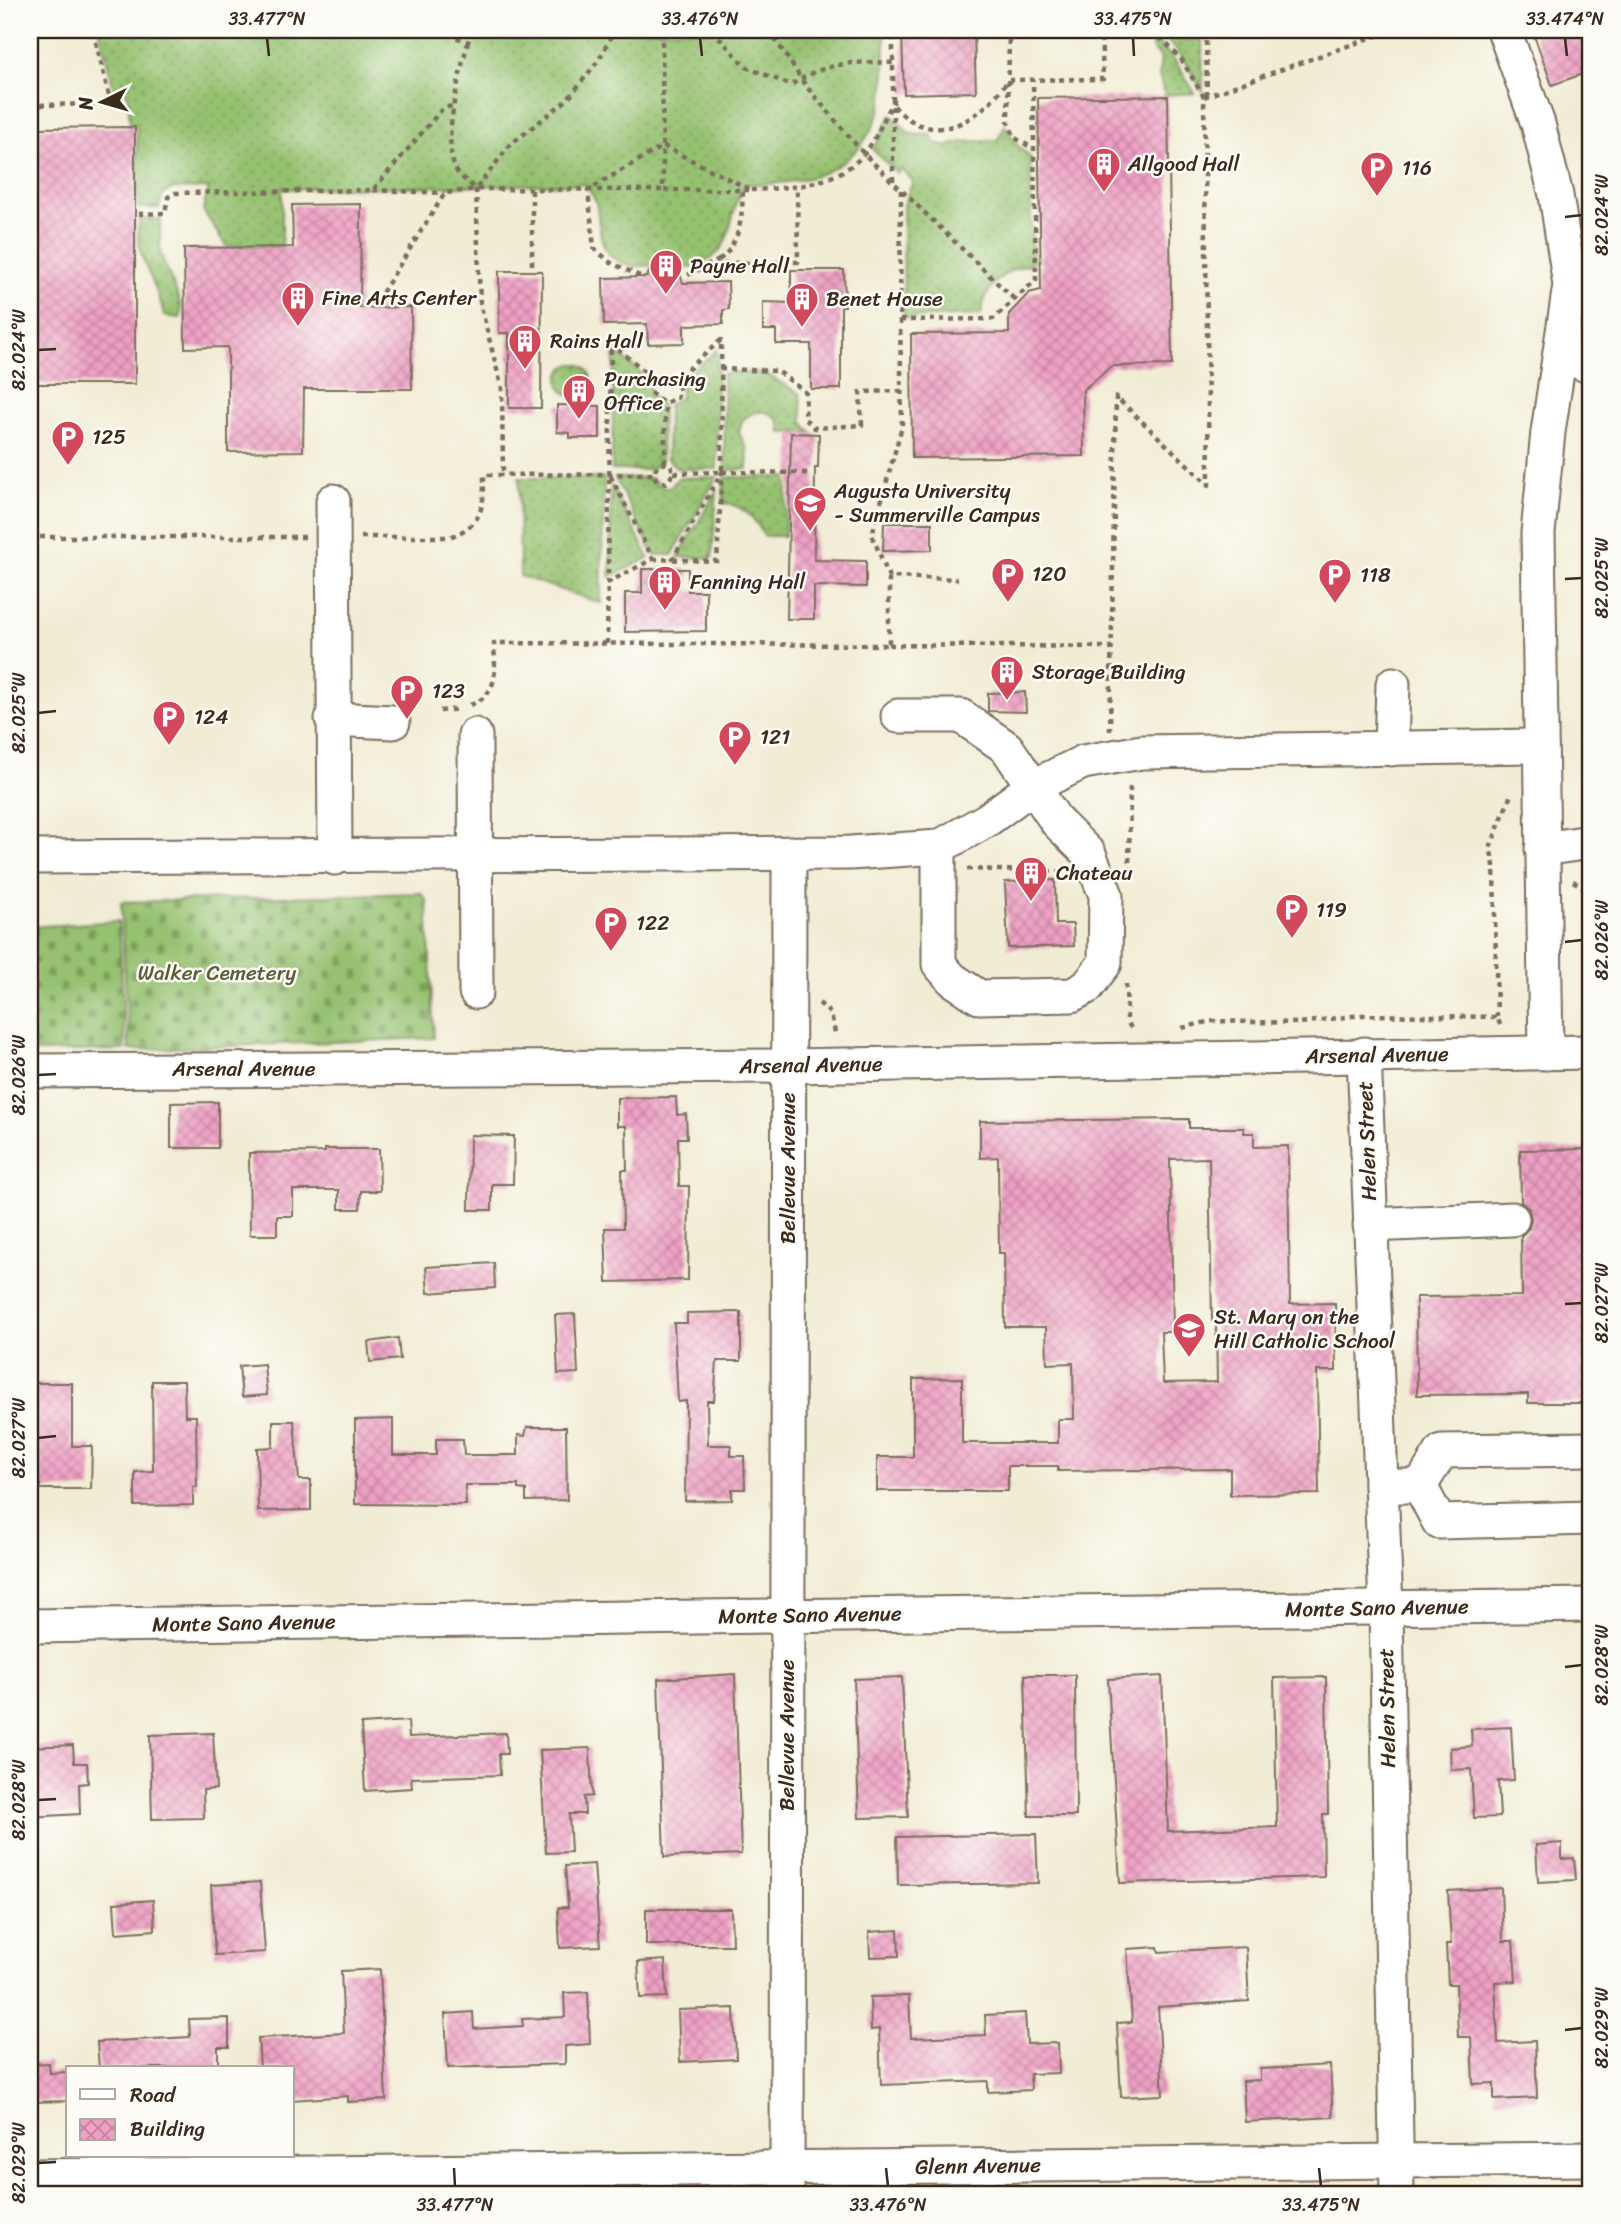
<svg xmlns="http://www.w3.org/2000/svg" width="1621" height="2224" viewBox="0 0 1621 2224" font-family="Sriracha,sans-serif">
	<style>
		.grass { fill: url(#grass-dots); stroke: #687646; stroke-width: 2 }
		.cemetery { fill: url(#cemetery-stones); stroke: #687646; stroke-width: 2 }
		.building { fill: url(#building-cross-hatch); fill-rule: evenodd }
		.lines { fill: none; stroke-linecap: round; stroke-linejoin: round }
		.minor-casing { stroke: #7b6e5e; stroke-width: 37 }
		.path { stroke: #7b6e5e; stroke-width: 4.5; stroke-dasharray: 5 5; stroke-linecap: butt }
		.minor { stroke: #fff; stroke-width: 33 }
		.ticks { fill: none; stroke: #3b2a1e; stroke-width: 2.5 }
		.labels { text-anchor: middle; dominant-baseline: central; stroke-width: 5; stroke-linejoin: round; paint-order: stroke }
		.poi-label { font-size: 21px; fill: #3b2a1e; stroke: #fdfcf7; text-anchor: start }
		.park-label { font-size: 21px; fill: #5a5f3a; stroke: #fdfcf7 }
		.street-label { font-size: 21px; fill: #3b2a1e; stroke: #fdfcf7 }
		.neatline { fill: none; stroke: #3b2a1e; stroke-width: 2.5 }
		.ticks-label { font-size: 18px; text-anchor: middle; fill: #3b2a1e }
	</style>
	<defs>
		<pattern id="grass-dots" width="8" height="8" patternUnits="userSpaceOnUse" patternTransform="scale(1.75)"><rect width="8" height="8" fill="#95c16f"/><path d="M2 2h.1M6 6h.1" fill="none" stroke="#7b9d5b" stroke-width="1.8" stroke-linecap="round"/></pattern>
		<pattern id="cemetery-stones" width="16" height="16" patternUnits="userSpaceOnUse" patternTransform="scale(1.75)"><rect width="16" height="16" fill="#95c16f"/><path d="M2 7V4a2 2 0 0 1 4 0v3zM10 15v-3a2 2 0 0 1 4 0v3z" fill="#7b9d5b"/></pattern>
		<pattern id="building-cross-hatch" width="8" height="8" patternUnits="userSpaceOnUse" patternTransform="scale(1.75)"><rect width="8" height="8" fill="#efa0c4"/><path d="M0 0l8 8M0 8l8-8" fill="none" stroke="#c3839f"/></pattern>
	</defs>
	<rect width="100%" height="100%" fill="#fdfcf7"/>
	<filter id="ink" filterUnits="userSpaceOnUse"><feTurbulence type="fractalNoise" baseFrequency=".0143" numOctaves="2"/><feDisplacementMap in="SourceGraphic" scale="14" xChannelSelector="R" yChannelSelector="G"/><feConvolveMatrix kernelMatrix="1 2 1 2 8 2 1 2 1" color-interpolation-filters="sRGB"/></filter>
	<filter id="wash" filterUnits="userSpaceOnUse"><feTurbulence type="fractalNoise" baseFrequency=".00686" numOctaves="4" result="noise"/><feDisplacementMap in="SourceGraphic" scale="28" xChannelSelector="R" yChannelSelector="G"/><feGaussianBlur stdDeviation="1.57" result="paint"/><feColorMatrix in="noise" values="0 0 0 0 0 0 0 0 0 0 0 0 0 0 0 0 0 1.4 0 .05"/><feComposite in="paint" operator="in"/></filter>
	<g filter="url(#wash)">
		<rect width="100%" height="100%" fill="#f1ecd4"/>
		<g class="grass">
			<path d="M99,30H885V35C884,57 887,88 880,110C858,174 805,185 746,184C722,218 741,257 686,268C668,256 647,271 628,265C595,256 602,229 596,203C595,197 589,190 585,184L282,189V246H226L203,210L209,188L172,189L163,195L159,208H138L137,126L130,125L128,95L124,90L114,89Z"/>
			<polygon points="1167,30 1180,40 1202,40 1203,92 1180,54 1158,31"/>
			<polygon points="1153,38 1174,59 1195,93 1165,95 1159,76 1161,58 1152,48"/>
			<path d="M891,115L910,134L931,135L935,143L947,147C972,137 974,144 997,140L1005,126L1017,145L1030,157L1032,264C1004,268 984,287 981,315L904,318L903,207L913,181L901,169L897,173L873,150Z"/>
			<path d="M140,219H161C160,230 159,242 161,254C165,270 186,304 180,318L164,316C159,282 130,254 140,219Z"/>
			<polygon points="614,350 650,381 650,395 662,405 661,460 651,470 612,470"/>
			<polygon points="717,350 717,469 678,469 667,458 668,405 681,397 681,380"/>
			<circle cx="575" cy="380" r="16"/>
			<path d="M763,372L800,394L803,423L812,432L781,433C781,410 756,405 742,421L739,433L747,449L748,469L725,470L723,373Z"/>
			<polygon points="717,477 672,555 654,555 615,478 651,478 664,488 671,487 678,478"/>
			<path d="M724,477H787L785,536H764C756,519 742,504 723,503Z"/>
			<polygon points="519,478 604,478 601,603 520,576"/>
			<polygon points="611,485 649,558 610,577"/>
			<polygon points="717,490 712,558 678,557"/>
		</g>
		<g class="cemetery">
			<polygon points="421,893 427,901 434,1038 129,1050 121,902"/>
			<polygon points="119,921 125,1050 30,1052 30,927"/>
		</g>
		<g id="blocks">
			<g class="building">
				<polygon points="1532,30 1591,30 1591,71 1552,85"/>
				<polygon points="974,32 976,92 904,94 902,34"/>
				<polygon points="1168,96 1172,365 1112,366 1083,390 1084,456 912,458 911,334 1009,333 1009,314 1029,293 1041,290 1038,98"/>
				<polygon points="135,127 135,384 30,384 30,128"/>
				<polygon points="361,204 360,308 411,307 412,389 304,389 303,451 228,452 228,347 185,348 184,248 293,247 292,205"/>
				<polygon points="652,265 677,265 683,283 728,282 729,309 723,310 723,324 684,325 684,343 648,344 647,324 604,325 603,278 647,277"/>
				<polygon points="791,270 844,270 845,306 841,306 841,389 811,389 811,344 776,344 776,330 763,330 763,302 791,303"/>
				<polygon points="499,271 542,271 541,408 509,408 509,333 499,333"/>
				<polygon points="557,405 600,406 600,438 570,438 570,433 557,432"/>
				<polygon points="791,433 819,434 818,468 815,468 814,560 866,561 866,587 814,586 814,619 787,619"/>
				<polygon points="884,523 932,523 932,550 883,551"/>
				<polygon points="642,569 688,569 688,591 706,591 706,631 625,632 625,593 642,593"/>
				<polygon points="1025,692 1026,712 988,711 988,693"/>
				<polygon points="1055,880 1056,924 1073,924 1074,946 1008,948 1005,882"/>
				<polygon points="676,1097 677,1115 686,1114 687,1138 678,1138 679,1186 689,1186 688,1280 607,1282 605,1228 623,1228 622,1170 627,1170 626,1126 617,1126 617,1098"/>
				<polygon points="218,1102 218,1148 171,1148 171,1103"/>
				<path d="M1189,1119V1128H1244V1133H1254V1147L1288,1146L1290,1304L1335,1303L1336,1371H1317L1319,1494L1230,1495V1469L1058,1471V1466H1008V1491H877V1457H913V1379L962,1378V1443H1058V1419H1074L1073,1363L1047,1364L1046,1327H1005L1004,1253H999L998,1157L980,1158V1121ZM1209,1158L1212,1321L1216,1320L1217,1382L1163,1383L1161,1332H1173L1170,1159Z"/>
				<polygon points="470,1135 514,1136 513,1184 492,1184 492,1210 469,1210"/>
				<polygon points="325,1149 379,1149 380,1191 361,1191 360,1209 339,1209 339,1190 293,1190 293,1216 277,1216 277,1235 250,1235 249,1153 325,1152"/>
				<polygon points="1591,1149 1591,1403 1528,1403 1528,1394 1417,1395 1416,1297 1522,1296 1521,1236 1529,1228 1531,1219 1529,1209 1521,1202 1520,1150"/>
				<polygon points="494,1263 495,1288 428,1293 426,1267"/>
				<polygon points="741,1312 741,1361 717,1361 714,1401 707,1401 708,1445 731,1445 731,1456 744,1456 745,1489 732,1489 732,1500 685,1501 686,1401 678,1402 674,1323 687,1323 687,1313"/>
				<polygon points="575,1314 578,1373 558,1374 555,1315"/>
				<polygon points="398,1338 400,1359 370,1362 368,1342"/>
				<polygon points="264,1364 267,1395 242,1397 239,1366"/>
				<polygon points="152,1381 184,1381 185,1416 196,1416 197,1487 193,1487 193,1505 135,1506 135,1472 153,1471"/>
				<polygon points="30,1383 72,1383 72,1446 92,1446 91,1489 40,1489 40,1485 30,1485"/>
				<polygon points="393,1419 393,1455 436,1455 436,1439 463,1439 464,1455 518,1455 518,1435 525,1436 527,1427 566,1427 567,1500 526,1501 526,1490 518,1489 518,1485 465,1485 466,1505 355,1504 355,1420"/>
				<polygon points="273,1421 294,1421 299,1480 311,1480 311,1510 258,1511 257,1448 273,1447"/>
				<polygon points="735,1674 741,1854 664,1857 658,1679"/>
				<polygon points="1025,1675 1075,1675 1076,1816 1029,1816"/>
				<polygon points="1162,1676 1168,1831 1277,1827 1274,1678 1326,1677 1328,1814 1323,1814 1324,1877 1120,1883 1108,1679"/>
				<polygon points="902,1677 908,1817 859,1818 854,1679"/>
				<polygon points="408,1721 409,1737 506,1733 507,1754 499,1754 500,1775 411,1778 412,1788 365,1791 361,1724"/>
				<polygon points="1511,1727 1514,1780 1498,1781 1500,1817 1474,1818 1471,1769 1451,1770 1450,1748 1472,1746 1471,1729"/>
				<polygon points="213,1733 216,1789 203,1790 204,1818 152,1819 150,1735"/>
				<polygon points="73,1745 74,1763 87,1763 88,1783 79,1784 80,1814 30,1817 30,1747"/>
				<polygon points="590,1748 592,1796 584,1797 585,1814 569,1814 571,1852 546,1853 540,1750"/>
				<polygon points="1036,1834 1038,1883 898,1885 897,1837"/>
				<polygon points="1562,1843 1562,1859 1574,1858 1576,1880 1538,1882 1536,1845"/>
				<polygon points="594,1864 600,1946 560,1948 558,1908 568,1907 565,1866"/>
				<polygon points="260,1882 265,1952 215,1955 211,1885"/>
				<polygon points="1501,1888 1503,1941 1513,1941 1516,1981 1495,1982 1498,2043 1535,2041 1537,2098 1494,2100 1494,2083 1473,2084 1471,2037 1458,2037 1456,1984 1448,1984 1446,1944 1451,1944 1448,1891"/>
				<polygon points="153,1900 155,1930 116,1933 114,1903"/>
				<polygon points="646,1909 731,1909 732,1945 646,1945"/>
				<polygon points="898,1930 899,1956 870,1957 869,1932"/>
				<polygon points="1158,1947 1159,1952 1246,1947 1249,2001 1158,2007 1163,2095 1121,2097 1117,2023 1132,2022 1127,1949"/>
				<polygon points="665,1960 667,1997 640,1998 638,1962"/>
				<polygon points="380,1969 386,2100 348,2102 348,2096 292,2100 292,2068 260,2068 258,2038 344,2033 341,1971"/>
				<polygon points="588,1992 590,2044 565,2046 565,2064 448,2068 445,2014 473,2012 474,2029 523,2026 522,2019 565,2017 564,1993"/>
				<polygon points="909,1996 911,2038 986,2035 985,2015 1025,2013 1027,2044 1058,2043 1059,2073 1030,2074 1031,2090 988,2092 988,2081 881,2085 879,2029 871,2030 870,1997"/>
				<polygon points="734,2008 736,2059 680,2062 678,2010"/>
				<polygon points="229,2018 229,2047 218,2047 218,2068 99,2068 97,2042 190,2037 189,2019"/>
				<polygon points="49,2063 50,2073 68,2072 68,2101 30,2102 30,2064"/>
				<polygon points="1330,2065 1333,2117 1245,2122 1243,2081 1260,2080 1260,2069"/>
			</g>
		</g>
	</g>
	<g filter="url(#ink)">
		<use href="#blocks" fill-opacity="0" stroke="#7b6e5e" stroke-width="2"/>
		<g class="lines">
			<defs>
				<g id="minor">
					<polyline points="1504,30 1538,124 1556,195 1570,285 1548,432 1538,533 1546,1053"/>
					<polyline points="1561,354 1591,367"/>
					<polyline points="333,501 335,858"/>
					<polyline points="898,716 961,716 1007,748 1057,822 1089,854 1106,895 1105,963 1087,987 1072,995 979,997 952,979 939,964 939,847 987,820 1032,787 1083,762 1142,752 1541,746"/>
					<polyline points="332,719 393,722"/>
					<polyline points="475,735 476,992"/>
					<polyline points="1391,749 1393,684"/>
					<polyline points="1542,849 1591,842"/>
					<polyline points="30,857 850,853 939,847"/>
					<polyline points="1364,1054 1386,1608 1397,2194"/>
					<polyline points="30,1071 788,1066 1591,1052"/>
					<polyline points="1370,1225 1512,1219"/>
					<polyline points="1381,1486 1420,1486 1439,1522 1591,1518"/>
					<polyline points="1420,1486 1442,1451 1591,1449"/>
					<polyline points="30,1626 1591,1605"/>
					<polyline points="30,2176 1591,2159"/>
					<polyline points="787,2194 789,853"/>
				</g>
			</defs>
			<use href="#minor" class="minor-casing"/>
			<g class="path">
				<polyline points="438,30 468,42 472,30"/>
				<path d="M712,30L746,67L791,85C827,62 852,61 894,63"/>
				<polyline points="769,30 806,86 864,154 1015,300"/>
				<polyline points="1009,30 1008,122 1015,138 1034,149"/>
				<polyline points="1206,41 1207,96"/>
				<path d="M468,42C460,73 441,141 456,170C460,177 470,184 476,189L510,145L568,99L598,61L615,30"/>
				<polyline points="1204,97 1393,30"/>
				<polyline points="30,105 111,104 93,30"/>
				<path d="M894,106C934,151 981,120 1008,80L1103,79L1101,30"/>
				<polyline points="893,181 893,30"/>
				<polyline points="476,189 480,303 502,389 503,474"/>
				<polyline points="373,190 444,193"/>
				<path d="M751,190C789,188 836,186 864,154C876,140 884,117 894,101"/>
				<polyline points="901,190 900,320 993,319 1036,280 1033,80"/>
				<polyline points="139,214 165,213 168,197 175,193 373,190 443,108 454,106"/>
				<path d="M719,260C741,243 742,216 743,190"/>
				<polyline points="532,265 532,190"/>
				<polyline points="688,275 719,260 725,263 798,262 797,187"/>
				<polyline points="640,276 611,263 594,248 588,190 663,146 751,190 663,190"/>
				<polyline points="377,301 445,193 476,189 663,190 662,30"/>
				<polyline points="900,320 902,426 872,535 889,577 958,579"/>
				<polyline points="720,369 778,371 806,393 805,419 815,428 862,425 860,392 902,391"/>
				<polyline points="665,463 665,403"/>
				<polyline points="722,472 811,473"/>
				<polyline points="674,473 722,472 721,340 677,379"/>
				<polyline points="30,537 307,537"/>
				<path d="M361,537H449C483,526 484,506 484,475L654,474L656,468L665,463L670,464L674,473L666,483L656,480L654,474"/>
				<polyline points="653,559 717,561 722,472 672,560"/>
				<polyline points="607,583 653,559 610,475"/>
				<polyline points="607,644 611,343 654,379 652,394 665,403 677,398 680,390 674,377 662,375 654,379"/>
				<polyline points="889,645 1112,647"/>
				<path d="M470,705C500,694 495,670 494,643L889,645V577"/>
				<polyline points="440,711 459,709"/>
				<polyline points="1110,731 1116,397 1209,485 1204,97 1181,59 1153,30"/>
				<polyline points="967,869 1067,872"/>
				<polyline points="1129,872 1130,782"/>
				<polyline points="1573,881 1583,887 1591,886"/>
				<polyline points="1126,984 1127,1021 1132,1030"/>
				<polyline points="819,1003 831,1014 836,1037"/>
				<polyline points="1497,1017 1494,865 1490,848 1512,792"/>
				<polyline points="1182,1028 1211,1021 1300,1023 1361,1015 1497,1017 1501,1027"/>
			</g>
			<use href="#minor" class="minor"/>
		</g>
	</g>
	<path class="ticks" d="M267,38L269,56M700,38L702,56M1133,38L1134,56M1565,38L1567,56M1565,217L1582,215M38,350L56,349M1565,579L1582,578M38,713L56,711M1565,942L1582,940M38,1075L56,1074M1565,1304L1582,1303M38,1438L56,1436M1565,1667L1582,1665M38,1800L56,1799M1565,2030L1582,2028M38,2163L56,2162M454,2168L455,2186M886,2168L888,2186M1319,2168L1321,2186"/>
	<defs>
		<symbol id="building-pin" viewBox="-11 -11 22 30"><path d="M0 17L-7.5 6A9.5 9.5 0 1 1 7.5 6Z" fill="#d1495b" stroke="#fdfcf7"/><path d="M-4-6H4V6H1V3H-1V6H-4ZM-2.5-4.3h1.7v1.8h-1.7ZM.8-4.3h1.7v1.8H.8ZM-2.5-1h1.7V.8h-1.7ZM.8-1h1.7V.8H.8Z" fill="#fff"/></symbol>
		<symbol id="parking-pin" viewBox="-11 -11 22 30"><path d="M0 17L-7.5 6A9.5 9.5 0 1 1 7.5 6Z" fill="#d1495b" stroke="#fdfcf7"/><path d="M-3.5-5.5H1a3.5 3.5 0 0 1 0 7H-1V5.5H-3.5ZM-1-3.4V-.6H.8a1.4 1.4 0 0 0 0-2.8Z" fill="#fff"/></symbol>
		<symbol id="university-pin" viewBox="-11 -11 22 30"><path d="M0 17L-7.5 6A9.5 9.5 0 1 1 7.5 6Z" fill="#d1495b" stroke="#fdfcf7"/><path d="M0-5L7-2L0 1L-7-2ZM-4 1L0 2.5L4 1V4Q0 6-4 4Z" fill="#fff"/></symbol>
		<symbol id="school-pin" viewBox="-11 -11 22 30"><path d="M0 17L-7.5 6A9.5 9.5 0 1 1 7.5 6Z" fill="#d1495b" stroke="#fdfcf7"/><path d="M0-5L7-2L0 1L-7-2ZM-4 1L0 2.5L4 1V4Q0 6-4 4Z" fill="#fff"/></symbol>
	</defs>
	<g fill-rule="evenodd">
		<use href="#building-pin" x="1085" y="145" width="38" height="52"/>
		<use href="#parking-pin" x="1358" y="149" width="38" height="52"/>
		<use href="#building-pin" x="647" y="247" width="38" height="52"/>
		<use href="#building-pin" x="279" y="279" width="38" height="52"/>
		<use href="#building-pin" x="783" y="280" width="38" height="52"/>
		<use href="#building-pin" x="506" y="322" width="38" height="52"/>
		<use href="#building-pin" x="560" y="372" width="38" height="52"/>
		<use href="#parking-pin" x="49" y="418" width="38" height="52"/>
		<use href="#university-pin" x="791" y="484" width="38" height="52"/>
		<use href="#parking-pin" x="989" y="555" width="38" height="52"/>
		<use href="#parking-pin" x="1316" y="556" width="38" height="52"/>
		<use href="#building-pin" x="646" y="563" width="38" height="52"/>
		<use href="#building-pin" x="988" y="653" width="38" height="52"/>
		<use href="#parking-pin" x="388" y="672" width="38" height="52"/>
		<use href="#parking-pin" x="150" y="698" width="38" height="52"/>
		<use href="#parking-pin" x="716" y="718" width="38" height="52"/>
		<use href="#building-pin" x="1012" y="854" width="38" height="52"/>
		<use href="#parking-pin" x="1273" y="891" width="38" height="52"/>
		<use href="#parking-pin" x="592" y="904" width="38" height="52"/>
		<use href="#school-pin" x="1170" y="1310" width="38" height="52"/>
	</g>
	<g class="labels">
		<g class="poi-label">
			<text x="1128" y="164">Allgood Hall</text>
			<text x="1402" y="168">116</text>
			<text x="690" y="266">Payne Hall</text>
			<text x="322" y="298">Fine Arts Center</text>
			<text x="826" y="299">Benet House</text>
			<text x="550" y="341">Rains Hall</text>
			<text x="604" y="379">Purchasing<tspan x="604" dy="24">Office</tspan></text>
			<text x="92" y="437">125</text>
			<text x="834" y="491">Augusta University<tspan x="834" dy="24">- Summerville Campus</tspan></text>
			<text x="1032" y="574">120</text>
			<text x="1360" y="575">118</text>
			<text x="690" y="582">Fanning Hall</text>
			<text x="1032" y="672">Storage Building</text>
			<text x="432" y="691">123</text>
			<text x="194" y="717">124</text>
			<text x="760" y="737">121</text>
			<text x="1056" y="873">Chateau</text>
			<text x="1316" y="910">119</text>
			<text x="636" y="923">122</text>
			<text x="1214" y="1317">St. Mary on the<tspan x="1214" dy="24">Hill Catholic School</tspan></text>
		</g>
		<g class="park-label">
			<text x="217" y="973">Walker Cemetery</text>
		</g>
		<g class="street-label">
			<text transform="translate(1377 1055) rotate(-1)">Arsenal Avenue</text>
			<text transform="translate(811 1065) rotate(-1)">Arsenal Avenue</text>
			<text x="244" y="1069">Arsenal Avenue</text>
			<text transform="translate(1367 1141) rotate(-92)">Helen Street</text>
			<text transform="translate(788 1168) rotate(-90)">Bellevue Avenue</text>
			<text transform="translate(1377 1608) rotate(-1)">Monte Sano Avenue</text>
			<text transform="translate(810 1615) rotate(-1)">Monte Sano Avenue</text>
			<text transform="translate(244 1623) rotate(-1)">Monte Sano Avenue</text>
			<text transform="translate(1387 1708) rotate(-91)">Helen Street</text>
			<text transform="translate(787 1735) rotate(-90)">Bellevue Avenue</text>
			<text transform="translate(978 2166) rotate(-1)">Glenn Avenue</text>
		</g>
	</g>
	<rect width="1621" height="2224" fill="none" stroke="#fdfcf7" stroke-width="77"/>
	<rect x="66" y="2066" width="228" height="91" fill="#fdfcf7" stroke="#afa8a0" stroke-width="2"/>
	<rect x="80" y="2089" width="35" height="10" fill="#ffffff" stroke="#afa8a0" stroke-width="2"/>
	<text x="130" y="2102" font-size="21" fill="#3b2a1e">Road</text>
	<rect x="80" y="2119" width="35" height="21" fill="url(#building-cross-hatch)" stroke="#afa8a0" stroke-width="2"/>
	<text x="130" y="2136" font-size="21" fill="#3b2a1e">Building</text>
	<g transform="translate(102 102) rotate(265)" stroke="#fdfcf7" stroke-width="5" paint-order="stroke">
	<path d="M0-5L12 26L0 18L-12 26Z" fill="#3b2a1e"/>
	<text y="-10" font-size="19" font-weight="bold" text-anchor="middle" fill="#3b2a1e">N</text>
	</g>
	<rect x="38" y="38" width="1544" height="2148" class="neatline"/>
	<g class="ticks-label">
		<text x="267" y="25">33.477°N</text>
		<text x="700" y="25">33.476°N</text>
		<text x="1133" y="25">33.475°N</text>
		<text x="1565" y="25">33.474°N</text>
		<text transform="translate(1602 215) rotate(-90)" y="6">82.024°W</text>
		<text transform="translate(19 350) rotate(-90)" y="6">82.024°W</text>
		<text transform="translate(1602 578) rotate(-90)" y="6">82.025°W</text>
		<text transform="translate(19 713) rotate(-90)" y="6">82.025°W</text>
		<text transform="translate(1602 940) rotate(-90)" y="6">82.026°W</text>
		<text transform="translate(19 1075) rotate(-90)" y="6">82.026°W</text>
		<text transform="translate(1602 1303) rotate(-90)" y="6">82.027°W</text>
		<text transform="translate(19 1438) rotate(-90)" y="6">82.027°W</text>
		<text transform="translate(1602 1665) rotate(-90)" y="6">82.028°W</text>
		<text transform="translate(19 1800) rotate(-90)" y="6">82.028°W</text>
		<text transform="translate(1602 2028) rotate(-90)" y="6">82.029°W</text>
		<text transform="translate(19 2163) rotate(-90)" y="6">82.029°W</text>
		<text x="455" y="2211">33.477°N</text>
		<text x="888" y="2211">33.476°N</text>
		<text x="1321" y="2211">33.475°N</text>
	</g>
</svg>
